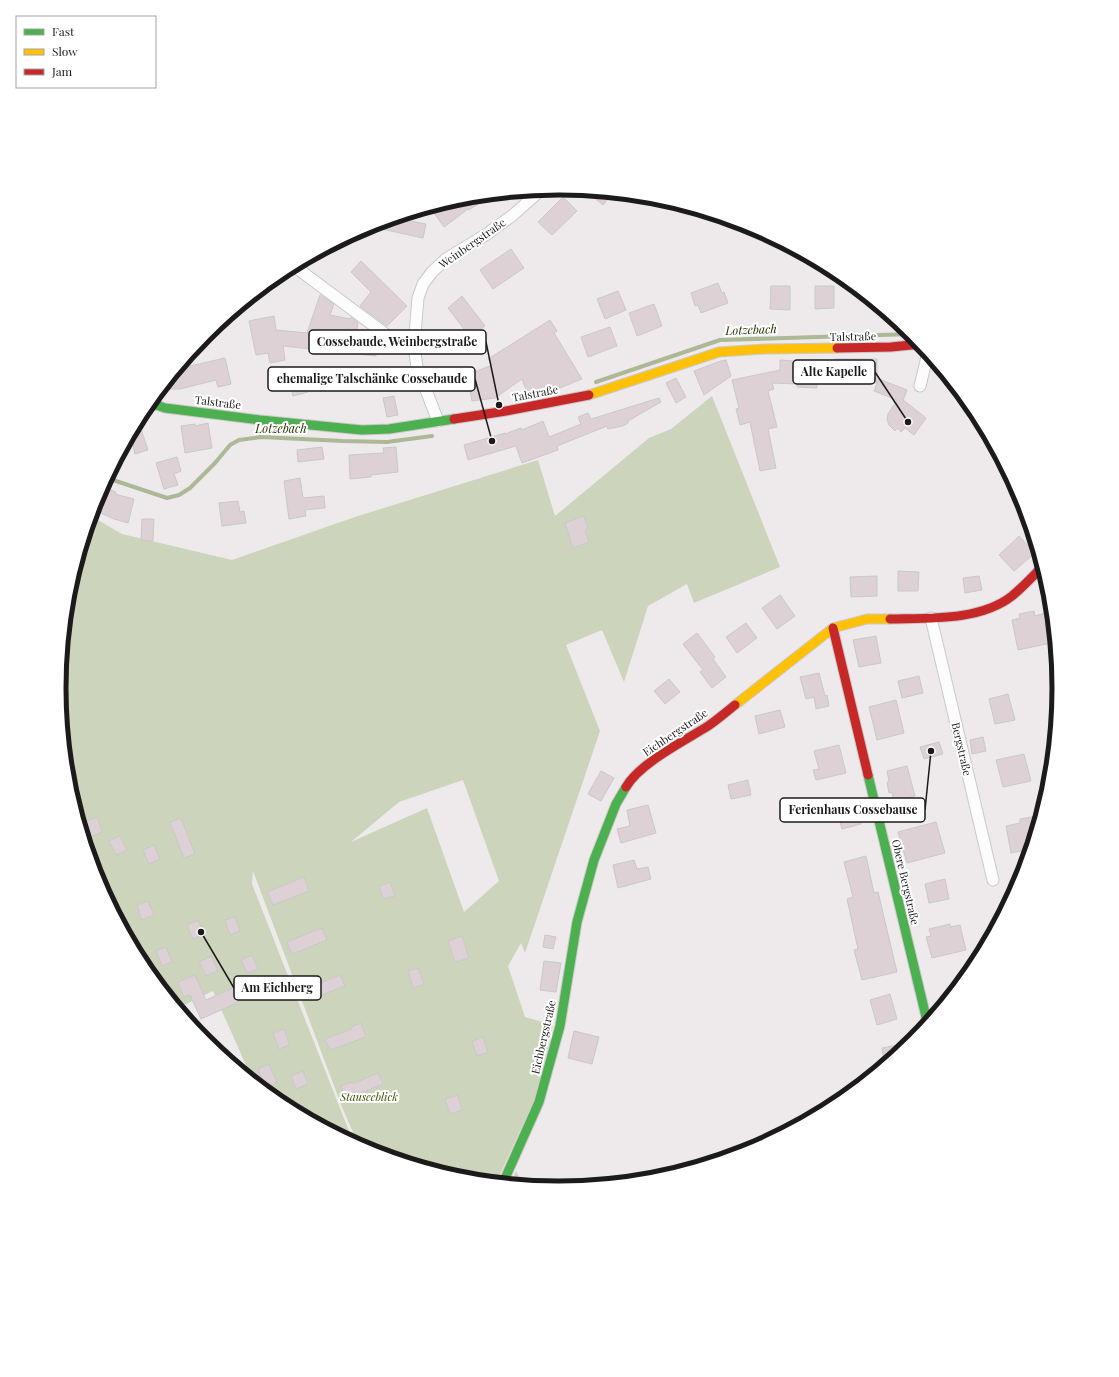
<svg xmlns="http://www.w3.org/2000/svg" width="1119" height="1377" viewBox="0 0 1119 1377" font-family="'Playfair Display',serif">
	<style>
		.green { fill: #ccd4bb; fill-rule: evenodd }
		.lines { fill: none; stroke-linecap: round; stroke-linejoin: round }
		.stream { stroke: #adb896; stroke-width: 4 }
		.building { fill: #ddd1d6; stroke: #cac8c9 }
		.street-casing { stroke: #cbc8c9; stroke-width: 13 }
		.fast-casing { stroke: #cbc8c9; stroke-width: 11 }
		.slow-casing { stroke: #cbc8c9; stroke-width: 11 }
		.jam-casing { stroke: #cbc8c9; stroke-width: 11 }
		.street { stroke: #fcfcfc; stroke-width: 11 }
		.fast { stroke: #4caf50; stroke-width: 9 }
		.slow { stroke: #ffc107; stroke-width: 9 }
		.jam { stroke: #c62828; stroke-width: 9 }
		.labels { text-anchor: middle; dominant-baseline: central; stroke-width: 4; stroke-linejoin: round; paint-order: stroke }
		.street-label { font-size: 11px; fill: #1c1a1b; stroke: #fff }
		.park-label { font-size: 11px; font-style: italic; fill: #3d5100; stroke: #fff }
		.water-label { font-size: 12px; font-style: italic; fill: #283600; stroke: #fff }
		.rim { fill: none; stroke: #1c1a1b; stroke-width: 5 }
		.leader { fill: none; stroke: #1c1a1b; stroke-width: 1.5 }
		.callout-dot { fill: #1c1a1b; stroke: #fff; stroke-width: 1.5 }
		.callout { fill: #fff; stroke: #1c1a1b; stroke-width: 1.5 }
		.callout-label { font-size: 12px; text-anchor: middle; font-weight: bold; fill: #1c1a1b }
	</style>
	<rect width="100%" height="100%" fill="#eeeaec"/>
	<g class="green">
		<path d="M712,396L780,567L694,603L687,584L648,606L624,682L602,630L566,645L600,731L525,953L521,943L508,966L525,1017L553,1025L536,1096L496,1183L462,1179L368,1151L359,1146L342,1107L253,871L252,884L354,1144L281,1105L253,1081L213,991L178,1008L154,980L102,876L91,859L69,786L59,688L69,591L91,516L122,534L232,560L355,517L538,460L555,516L649,438L671,429ZM463,780L499,881L464,912L427,808L351,842L399,802Z"/>
		<polygon points="516,1171 523,1185 511,1184"/>
	</g>
	<g class="lines">
		<g class="stream">
			<polyline points="596,382 720,340 912,334"/>
			<polyline points="107,478 167,498 179,495 190,488 215,463 230,445 239,440 261,437 343,441 387,442 432,436"/>
		</g>
	</g>
	<g class="building">
		<polygon points="586,191 613,193 603,205"/>
		<polygon points="491,195 469,210 468,209 444,227 430,207 462,198"/>
		<polygon points="563,197 577,211 552,235 538,222"/>
		<polygon points="395,218 426,224 423,238 368,226"/>
		<polygon points="511,249 524,268 493,289 480,270"/>
		<polygon points="361,261 407,306 387,326 360,306 371,292 351,272"/>
		<polygon points="718,283 722,293 724,292 728,303 701,313 698,305 695,306 691,293"/>
		<polygon points="771,286 790,286 790,310 770,309"/>
		<polygon points="815,286 834,286 834,308 815,309"/>
		<polygon points="618,291 626,310 605,319 597,299"/>
		<polygon points="320,295 334,304 330,315 350,319 351,317 358,323 355,340 375,339 376,356 283,346 285,360 270,363 268,353 256,355 249,321 274,316 276,330 307,333"/>
		<polygon points="462,296 485,326 470,337 448,308"/>
		<polygon points="654,304 662,326 637,336 629,313"/>
		<polygon points="550,320 557,331 554,333 582,379 542,395 540,390 528,395 522,379 495,398 472,401 467,375 492,365 488,359"/>
		<polygon points="610,327 617,346 588,357 581,337"/>
		<polygon points="225,358 231,384 218,387 216,380 180,389 161,389 177,369"/>
		<polygon points="834,359 877,359 877,383 817,383 817,388 797,387 797,384 772,383 774,389 768,391 777,427 768,429 776,468 760,471 750,422 740,425 736,409 739,408 732,380 780,370 780,360 834,364"/>
		<polygon points="726,360 731,376 704,395 694,371 721,361"/>
		<polygon points="301,368 308,392 293,396 287,372"/>
		<polygon points="676,378 686,397 676,403 666,383"/>
		<polygon points="879,379 907,390 903,400 926,418 914,435 905,428 901,432 898,428 895,431 889,425 887,420 888,414 897,400 874,391"/>
		<polygon points="394,396 398,415 387,417 383,398"/>
		<polygon points="659,398 661,402 628,421 628,423 623,426 608,429 607,426 557,446 558,450 522,463 516,446 468,460 464,445 505,433 505,434 521,428 522,430 543,421 549,437 581,424 578,417 588,413 591,419"/>
		<polygon points="138,420 148,450 135,454 133,445 122,450"/>
		<polygon points="208,423 212,448 185,453 181,426 195,424 195,426"/>
		<polygon points="322,447 324,459 298,462 297,450"/>
		<polygon points="396,447 398,472 371,475 371,477 350,479 349,455 384,453 383,448"/>
		<polygon points="177,457 181,471 174,474 178,485 164,489 156,463"/>
		<polygon points="300,478 303,498 324,496 325,508 305,510 306,516 289,519 284,481"/>
		<polygon points="103,487 116,492 115,494 134,499 128,523 114,519 94,510"/>
		<polygon points="238,501 240,512 244,511 246,523 222,526 219,503"/>
		<polygon points="584,516 588,529 585,530 589,542 573,548 565,523"/>
		<polygon points="142,519 154,519 153,541 141,540"/>
		<polygon points="1019,536 1035,553 1014,571 999,555"/>
		<polygon points="898,571 919,572 918,591 898,591"/>
		<polygon points="877,576 877,596 851,597 850,577"/>
		<polygon points="979,576 982,590 965,593 963,578"/>
		<polygon points="780,595 795,616 777,629 762,608"/>
		<polygon points="1034,611 1035,616 1045,613 1051,643 1018,650 1012,620 1020,618 1019,614"/>
		<polygon points="746,623 757,638 737,653 726,637"/>
		<polygon points="697,633 715,657 713,659 726,677 712,688 700,672 703,670 683,644"/>
		<polygon points="876,636 881,663 859,667 853,640"/>
		<polygon points="819,673 825,696 827,695 829,706 816,709 814,697 806,699 800,677"/>
		<polygon points="919,676 923,693 902,698 898,681"/>
		<polygon points="669,679 680,692 665,704 654,691"/>
		<polygon points="1008,694 1015,720 995,724 989,699"/>
		<polygon points="896,700 904,733 877,740 869,707"/>
		<polygon points="780,710 785,727 759,734 755,716"/>
		<polygon points="983,737 986,751 972,754 970,740"/>
		<polygon points="939,742 943,754 924,759 920,747"/>
		<polygon points="839,745 846,773 816,780 813,770 819,769 814,751"/>
		<polygon points="1024,754 1031,781 1003,787 996,760"/>
		<polygon points="907,766 915,796 894,801 892,792 889,793 887,782 889,781 887,771"/>
		<polygon points="601,771 614,778 601,801 588,794"/>
		<polygon points="748,780 751,795 731,799 728,785"/>
		<polygon points="648,805 656,833 621,843 617,829 630,826 627,810"/>
		<polygon points="856,806 861,824 842,829 837,811"/>
		<polygon points="1037,816 1039,824 1031,849 1011,853 1006,826 1020,823 1020,819"/>
		<polygon points="97,817 102,832 91,837 85,822"/>
		<polygon points="181,818 195,854 184,858 170,822"/>
		<polygon points="936,822 945,853 907,863 898,832"/>
		<polygon points="120,836 127,850 116,855 109,841"/>
		<polygon points="154,845 160,859 149,864 143,850"/>
		<polygon points="866,856 874,893 878,892 897,972 862,980 854,950 858,949 847,899 853,897 844,862"/>
		<polygon points="634,860 637,869 648,867 651,879 618,888 613,865"/>
		<polygon points="304,877 309,891 273,905 267,892"/>
		<polygon points="945,879 949,899 929,903 925,884"/>
		<polygon points="390,882 395,896 383,899 379,886"/>
		<polygon points="148,901 154,915 142,920 137,905"/>
		<polygon points="235,917 240,931 230,935 225,920"/>
		<polygon points="198,920 204,934 193,939 187,925"/>
		<polygon points="950,924 950,927 960,925 966,950 932,958 926,937 931,936 929,929"/>
		<polygon points="322,928 327,940 292,954 287,942"/>
		<polygon points="545,935 556,937 553,949 543,947"/>
		<polygon points="462,936 469,958 455,962 448,941"/>
		<polygon points="166,947 172,962 162,966 156,951"/>
		<polygon points="252,955 258,969 247,973 241,960"/>
		<polygon points="211,956 218,971 206,976 199,962"/>
		<polygon points="544,961 561,963 556,992 540,990"/>
		<polygon points="418,968 424,984 413,988 408,971"/>
		<polygon points="195,975 206,1000 233,988 239,1002 201,1019 190,995 184,997 178,982"/>
		<polygon points="340,975 345,986 309,1000 305,989"/>
		<polygon points="890,994 897,1019 877,1025 870,1000"/>
		<polygon points="361,1023 366,1037 330,1050 325,1039 352,1029 351,1027"/>
		<polygon points="284,1029 290,1045 279,1049 273,1033"/>
		<polygon points="574,1031 599,1037 592,1064 568,1058"/>
		<polygon points="483,1037 488,1052 477,1056 472,1041"/>
		<polygon points="914,1042 913,1043 885,1066 882,1048"/>
		<polygon points="269,1064 277,1083 265,1087 258,1069"/>
		<polygon points="303,1071 308,1084 296,1089 291,1076"/>
		<polygon points="378,1073 383,1084 346,1099 341,1086 351,1082 352,1084"/>
		<polygon points="458,1095 462,1110 450,1114 445,1099"/>
	</g>
	<g class="lines">
		<defs>
			<g id="street">
				<polyline points="292,267 298,269 396,342 414,346"/>
				<polyline points="920,386 928,353"/>
				<polyline points="438,421 417,367 414,346 418,298 423,284 432,272 446,259 487,234 513,215 541,190"/>
				<polyline points="931,618 993,880"/>
			</g>
			<g id="fast">
				<polyline points="150,403 165,408 260,420 362,430 389,429 454,419"/>
				<polyline points="868,775 928,1025"/>
				<polyline points="503,1183 539,1102 560,1026 577,922 594,860 616,804 626,787"/>
			</g>
			<g id="slow">
				<polyline points="589,395 719,352 765,349 837,348"/>
				<polyline points="735,705 833,628 867,619 890,619"/>
			</g>
			<g id="jam">
				<polyline points="837,348 891,347 921,344"/>
				<polyline points="454,419 506,411 589,395"/>
				<path d="M890,619C929,618 980,621 1012,596C1023,587 1033,576 1043,566"/>
				<polyline points="833,628 868,775"/>
				<path d="M626,787C640,763 684,741 708,726C717,720 726,712 735,705"/>
			</g>
		</defs>
		<use href="#street" class="street-casing"/>
		<use href="#fast" class="fast-casing"/>
		<use href="#slow" class="slow-casing"/>
		<use href="#jam" class="jam-casing"/>
		<use href="#street" class="street"/>
		<use href="#fast" class="fast"/>
		<use href="#slow" class="slow"/>
		<use href="#jam" class="jam"/>
	</g>
	<g class="labels">
		<g class="street-label">
			<text transform="translate(472 243) rotate(-35)">Weinbergstraße</text>
			<text transform="translate(853 336) rotate(-1)">Talstraße</text>
			<text transform="translate(535 393) rotate(-11)">Talstraße</text>
			<text transform="translate(218 402) rotate(7)">Talstraße</text>
			<text transform="translate(675 732) rotate(-34)">Eichbergstraße</text>
			<text transform="translate(962 749) rotate(77)">Bergstraße</text>
			<text transform="translate(906 882) rotate(77)">Obere Bergstraße</text>
			<text transform="translate(543 1037) rotate(-77)">Eichbergstraße</text>
		</g>
		<g class="park-label">
			<text x="369" y="1096">Stauseeblick</text>
		</g>
		<g class="water-label">
			<text transform="translate(751 329) rotate(-2)">Lotzebach</text>
			<text x="281" y="428">Lotzebach</text>
		</g>
	</g>
	<path d="M0 0H1119V1377H0ZM66 688a493 493 0 1 1 986 0a493 493 0 1 1-986 0Z" fill="#fff" fill-rule="evenodd"/>
	<path class="rim" d="M66 688a493 493 0 1 1 986 0a493 493 0 1 1-986 0Z"/>
	<path class="leader" d="M499 405L486 342M908 422L875 372M492 441L475 379M931 751L925 810M201 932L234 988"/>
	<g class="callout-dot">
		<circle cx="499" cy="405" r="4"/>
		<circle cx="908" cy="422" r="4"/>
		<circle cx="492" cy="441" r="4"/>
		<circle cx="931" cy="751" r="4"/>
		<circle cx="201" cy="932" r="4"/>
	</g>
	<g class="callout">
		<rect x="309" y="330" width="177" height="24" rx="4"/>
		<rect x="793" y="360" width="82" height="24" rx="4"/>
		<rect x="268" y="367" width="207" height="24" rx="4"/>
		<rect x="780" y="798" width="145" height="24" rx="4"/>
		<rect x="234" y="976" width="87" height="24" rx="4"/>
	</g>
	<g class="callout-label">
		<text x="397" y="346">Cossebaude, Weinbergstraße</text>
		<text x="834" y="376">Alte Kapelle</text>
		<text x="372" y="383">ehemalige Talschänke Cossebaude</text>
		<text x="853" y="814">Ferienhaus Cossebause</text>
		<text x="277" y="992">Am Eichberg</text>
	</g>
	<rect x="16" y="16" width="140" height="72" fill="#ffffff" stroke="#a4a3a4"/>
	<rect x="24" y="29" width="20" height="6" fill="#4caf50" stroke="#a4a3a4"/>
	<text x="52" y="36" font-size="12" fill="#1c1a1b">Fast</text>
	<rect x="24" y="49" width="20" height="6" fill="#ffc107" stroke="#a4a3a4"/>
	<text x="52" y="56" font-size="12" fill="#1c1a1b">Slow</text>
	<rect x="24" y="69" width="20" height="6" fill="#c62828" stroke="#a4a3a4"/>
	<text x="52" y="76" font-size="12" fill="#1c1a1b">Jam</text>
</svg>
